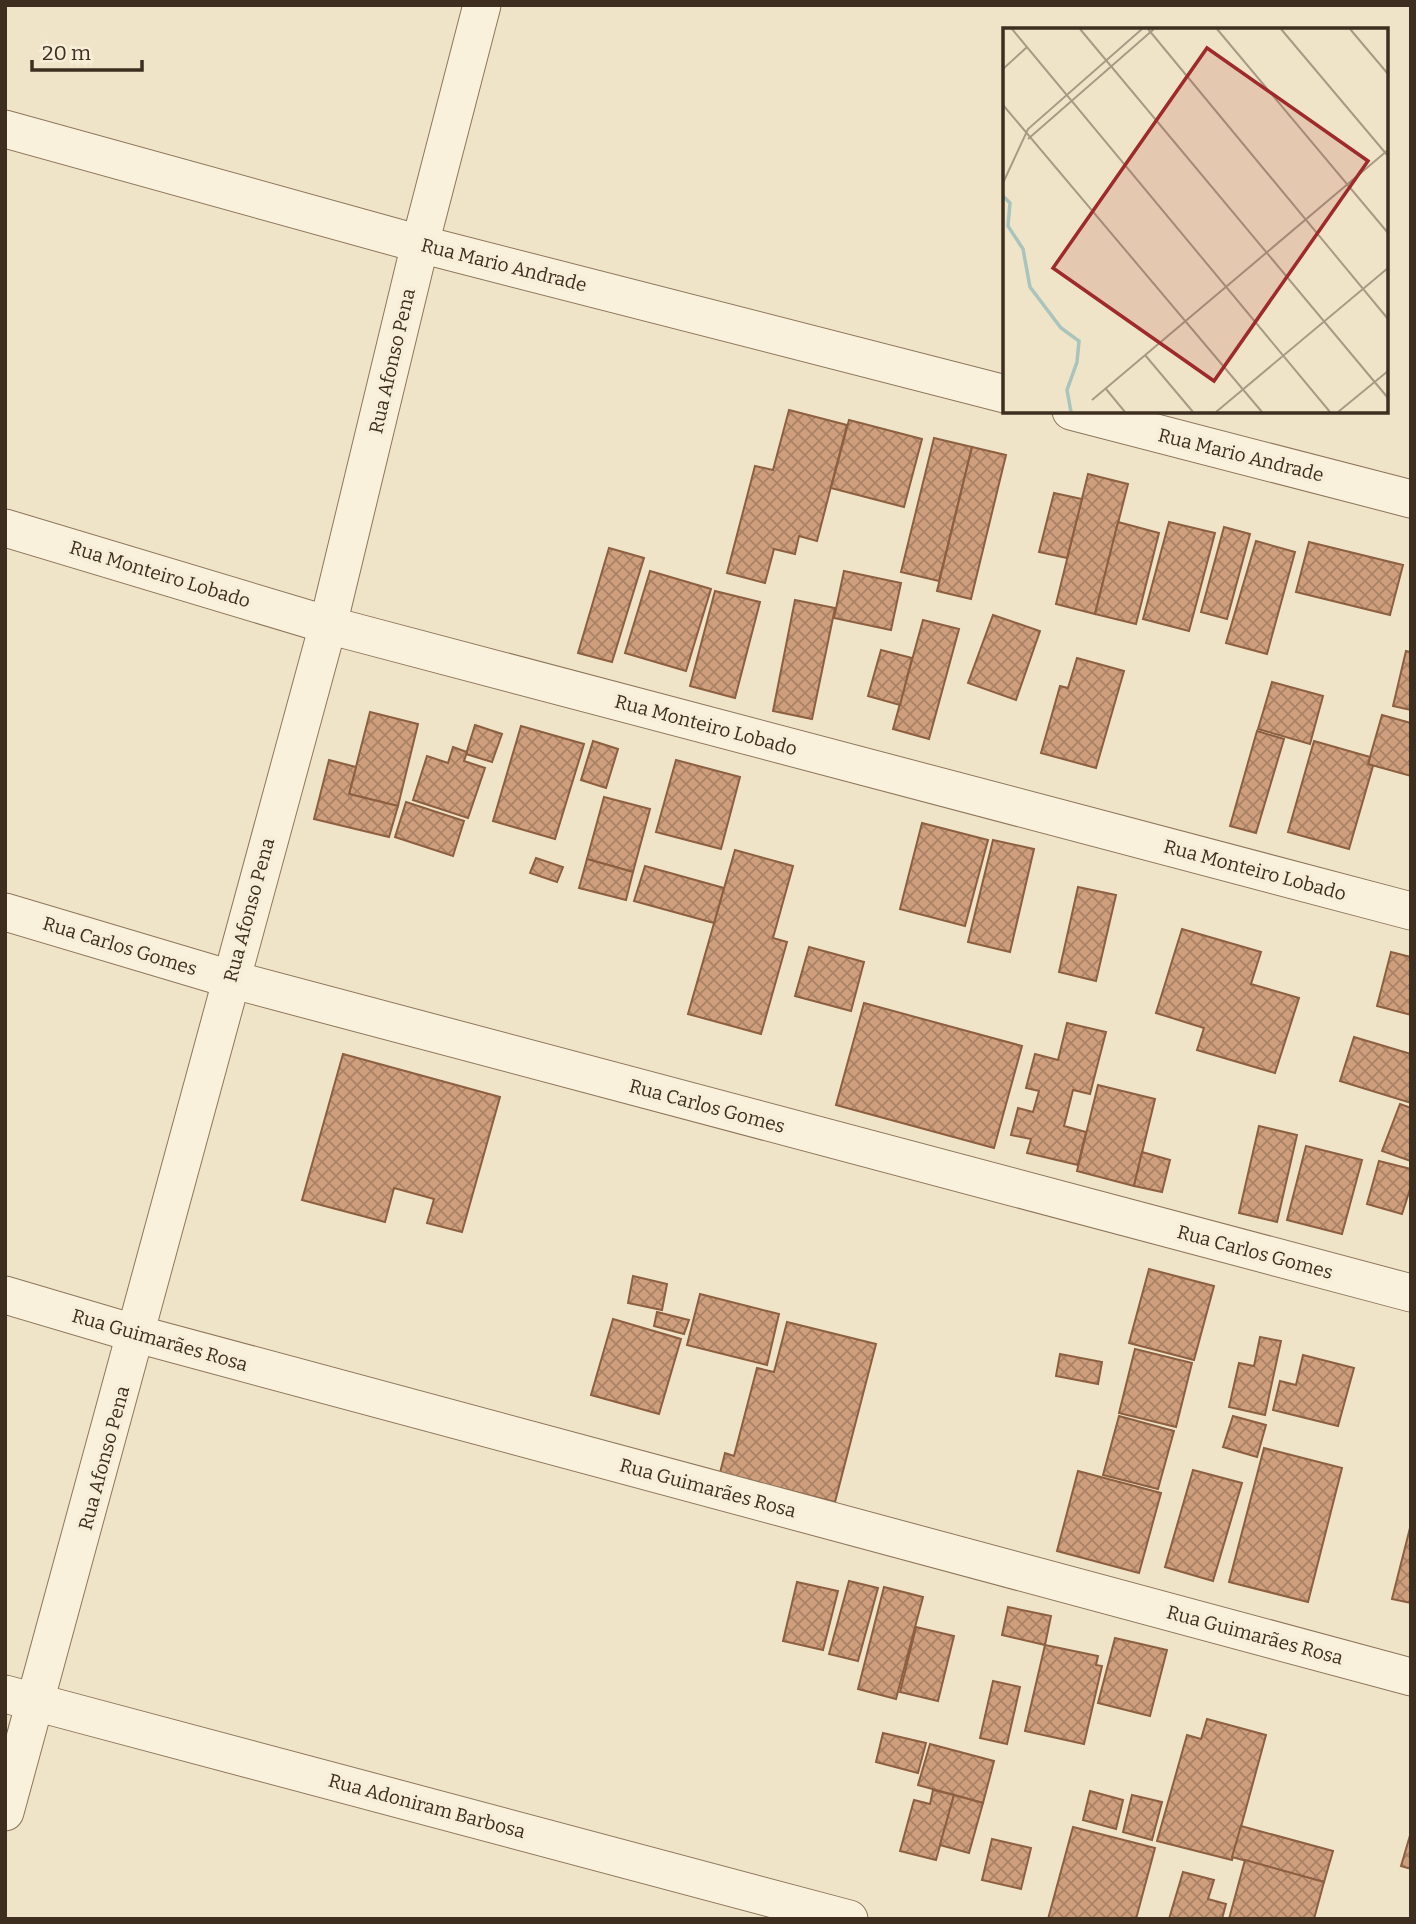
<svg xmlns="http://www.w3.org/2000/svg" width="1416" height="1924" viewBox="0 0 1416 1924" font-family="Bitter,serif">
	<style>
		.building { fill: url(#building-cross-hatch); stroke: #8d5f41; stroke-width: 2 }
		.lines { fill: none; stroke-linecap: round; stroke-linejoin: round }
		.minor-casing { stroke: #8d765c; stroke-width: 39 }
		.minor { stroke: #faf1dc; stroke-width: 37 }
		.labels { text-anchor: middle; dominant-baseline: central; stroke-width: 7; stroke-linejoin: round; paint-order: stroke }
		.street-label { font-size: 19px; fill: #3d2e20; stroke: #f7eed8 }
		.inset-river { fill: none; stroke: #a9c4bc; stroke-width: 3.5 }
		.inset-road { fill: none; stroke: #a89b85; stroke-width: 2 }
		.view { fill: #9e2a2b; fill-opacity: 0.15; stroke: #9e2a2b; stroke-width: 3.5 }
		.inset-edge { fill: none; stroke: #3d2e20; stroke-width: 3.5 }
	</style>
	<defs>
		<pattern id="building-cross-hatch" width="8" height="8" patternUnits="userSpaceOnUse" patternTransform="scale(1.75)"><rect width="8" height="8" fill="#cf9f7d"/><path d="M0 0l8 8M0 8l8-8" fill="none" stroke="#a98266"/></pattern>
	</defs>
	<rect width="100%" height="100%" fill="#f0e4c8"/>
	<g class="building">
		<polygon points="789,410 847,425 817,541 799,536 795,554 774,549 765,583 727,573 755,466 773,470"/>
		<polygon points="849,420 922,439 904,507 831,488"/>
		<polygon points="934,438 972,447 939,581 901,572"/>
		<polygon points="972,447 1006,455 971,599 937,591"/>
		<polygon points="1088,474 1128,484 1095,614 1056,604"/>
		<polygon points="1054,493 1082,499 1067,558 1039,552"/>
		<polygon points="1118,522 1159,533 1136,624 1095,614"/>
		<polygon points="1169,522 1215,533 1189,631 1143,619"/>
		<polygon points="1224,527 1250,534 1227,619 1201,612"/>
		<polygon points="1256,541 1295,552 1267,654 1226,643"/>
		<polygon points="1309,542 1403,565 1390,615 1296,592"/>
		<polygon points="609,548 644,558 612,662 578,653"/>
		<polygon points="650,571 711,589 686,671 625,653"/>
		<polygon points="844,571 901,583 891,630 834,618"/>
		<polygon points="715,591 760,602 735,698 690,686"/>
		<polygon points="795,600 835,608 812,719 773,711"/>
		<polygon points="993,615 1040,631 1016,700 968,683"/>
		<polygon points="923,620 959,629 929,739 893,729"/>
		<polygon points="881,650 912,658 900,705 868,696"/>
		<polygon points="1406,651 1411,652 1411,710 1393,706"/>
		<polygon points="1077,658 1124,671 1096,768 1041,753 1060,686 1068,688"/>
		<polygon points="1272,682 1323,696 1310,744 1258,729"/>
		<polygon points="370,712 418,724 398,806 349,794"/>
		<polygon points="1382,715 1411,723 1411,776 1368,764"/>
		<polygon points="475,725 502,734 492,762 466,754"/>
		<polygon points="521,726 584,744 555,839 493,821"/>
		<polygon points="1257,731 1284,739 1256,833 1230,826"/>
		<polygon points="593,741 618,749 606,788 581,780"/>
		<polygon points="1314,741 1370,757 1368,764 1373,766 1349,849 1288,832"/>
		<polygon points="453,747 467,752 464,761 485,768 468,818 413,800 427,756 448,763"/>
		<polygon points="329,760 356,767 349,794 398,806 389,837 314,819"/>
		<polygon points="676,760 740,777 721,849 656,832"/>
		<polygon points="604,797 650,809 633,872 587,859"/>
		<polygon points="406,802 464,821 453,856 395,837"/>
		<polygon points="922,823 988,840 965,926 900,909"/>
		<polygon points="993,840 1034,849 1010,952 968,942"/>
		<polygon points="735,850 793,866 773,938 787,942 761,1034 688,1014"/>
		<polygon points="536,858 563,867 557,882 530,873"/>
		<polygon points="587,859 633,872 626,900 579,888"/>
		<polygon points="645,866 724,888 714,923 634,901"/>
		<polygon points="1078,887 1116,895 1096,981 1059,972"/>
		<polygon points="1182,929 1261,952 1251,984 1299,998 1275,1073 1197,1050 1204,1028 1156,1013"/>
		<polygon points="809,947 864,962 851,1011 795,996"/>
		<polygon points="1391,952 1411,957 1411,1015 1377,1006"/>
		<polygon points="864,1003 1022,1046 994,1148 836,1105"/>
		<polygon points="1067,1023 1106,1032 1090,1094 1073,1090 1064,1126 1086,1132 1078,1165 1027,1153 1031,1139 1011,1135 1018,1108 1033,1112 1039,1091 1026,1088 1035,1054 1058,1060"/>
		<polygon points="1354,1037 1411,1054 1411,1103 1340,1081"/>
		<polygon points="343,1054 500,1097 462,1232 427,1223 434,1199 394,1188 385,1222 302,1200"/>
		<polygon points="1098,1085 1155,1099 1134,1186 1077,1171"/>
		<polygon points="1400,1104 1411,1108 1411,1161 1382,1151"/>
		<polygon points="1259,1126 1297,1135 1277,1222 1239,1213"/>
		<polygon points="1306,1146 1362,1160 1342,1234 1287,1220"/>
		<polygon points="1142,1152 1170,1160 1162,1192 1134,1186"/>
		<polygon points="1379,1161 1411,1169 1411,1186 1402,1214 1367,1204"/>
		<polygon points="1149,1269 1214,1286 1194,1360 1129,1343"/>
		<polygon points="633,1276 667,1284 662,1310 628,1303"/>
		<polygon points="700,1294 779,1314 767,1365 687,1345"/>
		<polygon points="657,1312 689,1320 684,1334 654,1326"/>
		<polygon points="613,1319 681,1339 659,1414 591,1395"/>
		<polygon points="787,1322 876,1344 835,1502 720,1473 725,1453 734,1456 757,1368 774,1372"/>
		<polygon points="1260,1337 1281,1341 1265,1415 1229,1407 1239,1363 1254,1366"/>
		<polygon points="1135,1349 1192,1363 1176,1427 1119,1413"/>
		<polygon points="1060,1354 1102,1362 1098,1384 1056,1376"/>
		<polygon points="1303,1355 1354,1368 1338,1426 1273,1410 1280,1381 1296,1385"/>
		<polygon points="1119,1416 1174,1431 1158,1489 1103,1475"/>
		<polygon points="1233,1416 1266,1425 1257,1457 1223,1447"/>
		<polygon points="1264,1448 1342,1468 1308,1602 1229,1582"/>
		<polygon points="1193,1470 1242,1483 1213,1581 1165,1567"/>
		<polygon points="1078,1471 1161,1493 1139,1573 1057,1551"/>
		<polygon points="1411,1524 1411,1603 1392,1599"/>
		<polygon points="849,1581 878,1588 858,1661 829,1654"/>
		<polygon points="797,1582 838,1591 823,1650 783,1641"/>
		<polygon points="884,1587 923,1597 896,1699 858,1689"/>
		<polygon points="1008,1607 1051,1616 1045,1645 1002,1635"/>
		<polygon points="916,1627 954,1636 938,1701 900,1692"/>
		<polygon points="1115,1638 1167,1650 1150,1716 1098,1703"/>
		<polygon points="1045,1645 1098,1656 1096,1665 1102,1666 1084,1744 1025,1731"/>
		<polygon points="993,1681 1020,1687 1007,1744 980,1738"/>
		<polygon points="1207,1719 1266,1735 1232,1860 1157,1841 1187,1735 1201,1739"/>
		<polygon points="883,1733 926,1743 918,1773 876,1762"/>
		<polygon points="930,1744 994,1761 983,1803 918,1785"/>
		<polygon points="933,1790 954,1795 936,1860 900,1851 914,1800 930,1804"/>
		<polygon points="1090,1791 1123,1800 1116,1829 1083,1820"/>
		<polygon points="954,1795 983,1803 969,1853 940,1845"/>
		<polygon points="1132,1795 1162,1802 1152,1840 1123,1832"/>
		<polygon points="1241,1826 1333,1851 1324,1882 1232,1857"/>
		<polygon points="1073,1827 1155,1848 1136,1919 1048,1919"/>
		<polygon points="1411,1832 1411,1869 1401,1866"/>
		<polygon points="992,1839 1031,1848 1021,1889 982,1880"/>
		<polygon points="1245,1860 1324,1882 1314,1919 1229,1919"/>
		<polygon points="1183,1872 1214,1880 1208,1899 1226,1904 1222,1919 1169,1919"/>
	</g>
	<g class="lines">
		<defs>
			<g id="minor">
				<polyline points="5,129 420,244 1005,394"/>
				<polyline points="1071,411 1411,499"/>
				<polyline points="5,528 328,625 1411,911"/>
				<polyline points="5,912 230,979 1411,1293"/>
				<polyline points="5,1295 137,1334 1411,1677"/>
				<polyline points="5,1694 849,1919"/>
				<polyline points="5,1812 328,625 420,244 482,5"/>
			</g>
		</defs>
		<use href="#minor" class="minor-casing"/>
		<use href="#minor" class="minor"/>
	</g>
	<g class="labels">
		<g class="street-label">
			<text transform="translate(504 265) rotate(14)">Rua Mario Andrade</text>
			<text transform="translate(392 361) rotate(-77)">Rua Afonso Pena</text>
			<text transform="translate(1241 455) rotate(14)">Rua Mario Andrade</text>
			<text transform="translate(160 574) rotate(17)">Rua Monteiro Lobado</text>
			<text transform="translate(706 725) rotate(15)">Rua Monteiro Lobado</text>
			<text transform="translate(1255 870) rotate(15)">Rua Monteiro Lobado</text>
			<text transform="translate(249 910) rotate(-75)">Rua Afonso Pena</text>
			<text transform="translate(120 946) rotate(17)">Rua Carlos Gomes</text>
			<text transform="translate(707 1106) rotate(15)">Rua Carlos Gomes</text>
			<text transform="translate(1255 1252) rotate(15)">Rua Carlos Gomes</text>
			<text transform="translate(160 1340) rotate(16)">Rua Guimarães Rosa</text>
			<text transform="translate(104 1458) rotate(-75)">Rua Afonso Pena</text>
			<text transform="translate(708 1488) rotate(15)">Rua Guimarães Rosa</text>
			<text transform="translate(1255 1635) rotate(15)">Rua Guimarães Rosa</text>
			<text transform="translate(427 1806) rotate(15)">Rua Adoniram Barbosa</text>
		</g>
	</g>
	<g transform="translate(1003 28)">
		<rect width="385" height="385" fill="#f0e4c8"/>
		<path class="inset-river" d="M0,168L7,175L5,198L20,221L27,259L58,300L76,313L74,334L64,362L68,384"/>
		<path class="inset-road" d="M9,1L327,384M77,1L385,370M145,1L385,291M214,1L385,205M278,1L385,128M347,1L385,46M0,41L24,19M0,77L259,384M25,111L151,1M0,155L25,101L139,1M142,327L190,384M103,361L122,384M89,372L385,122M213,384L385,240M335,384L385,343"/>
		<path class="view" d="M204,20L365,133L211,353L50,240Z"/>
		<rect width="385" height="385" class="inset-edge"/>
	</g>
	<rect width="1416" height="1924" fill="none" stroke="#3d2e20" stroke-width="14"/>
	<path d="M32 60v10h110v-10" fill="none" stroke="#3d2e20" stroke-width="3.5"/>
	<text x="42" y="60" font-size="21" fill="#3d2e20" stroke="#f7eed8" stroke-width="5" paint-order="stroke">20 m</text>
</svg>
